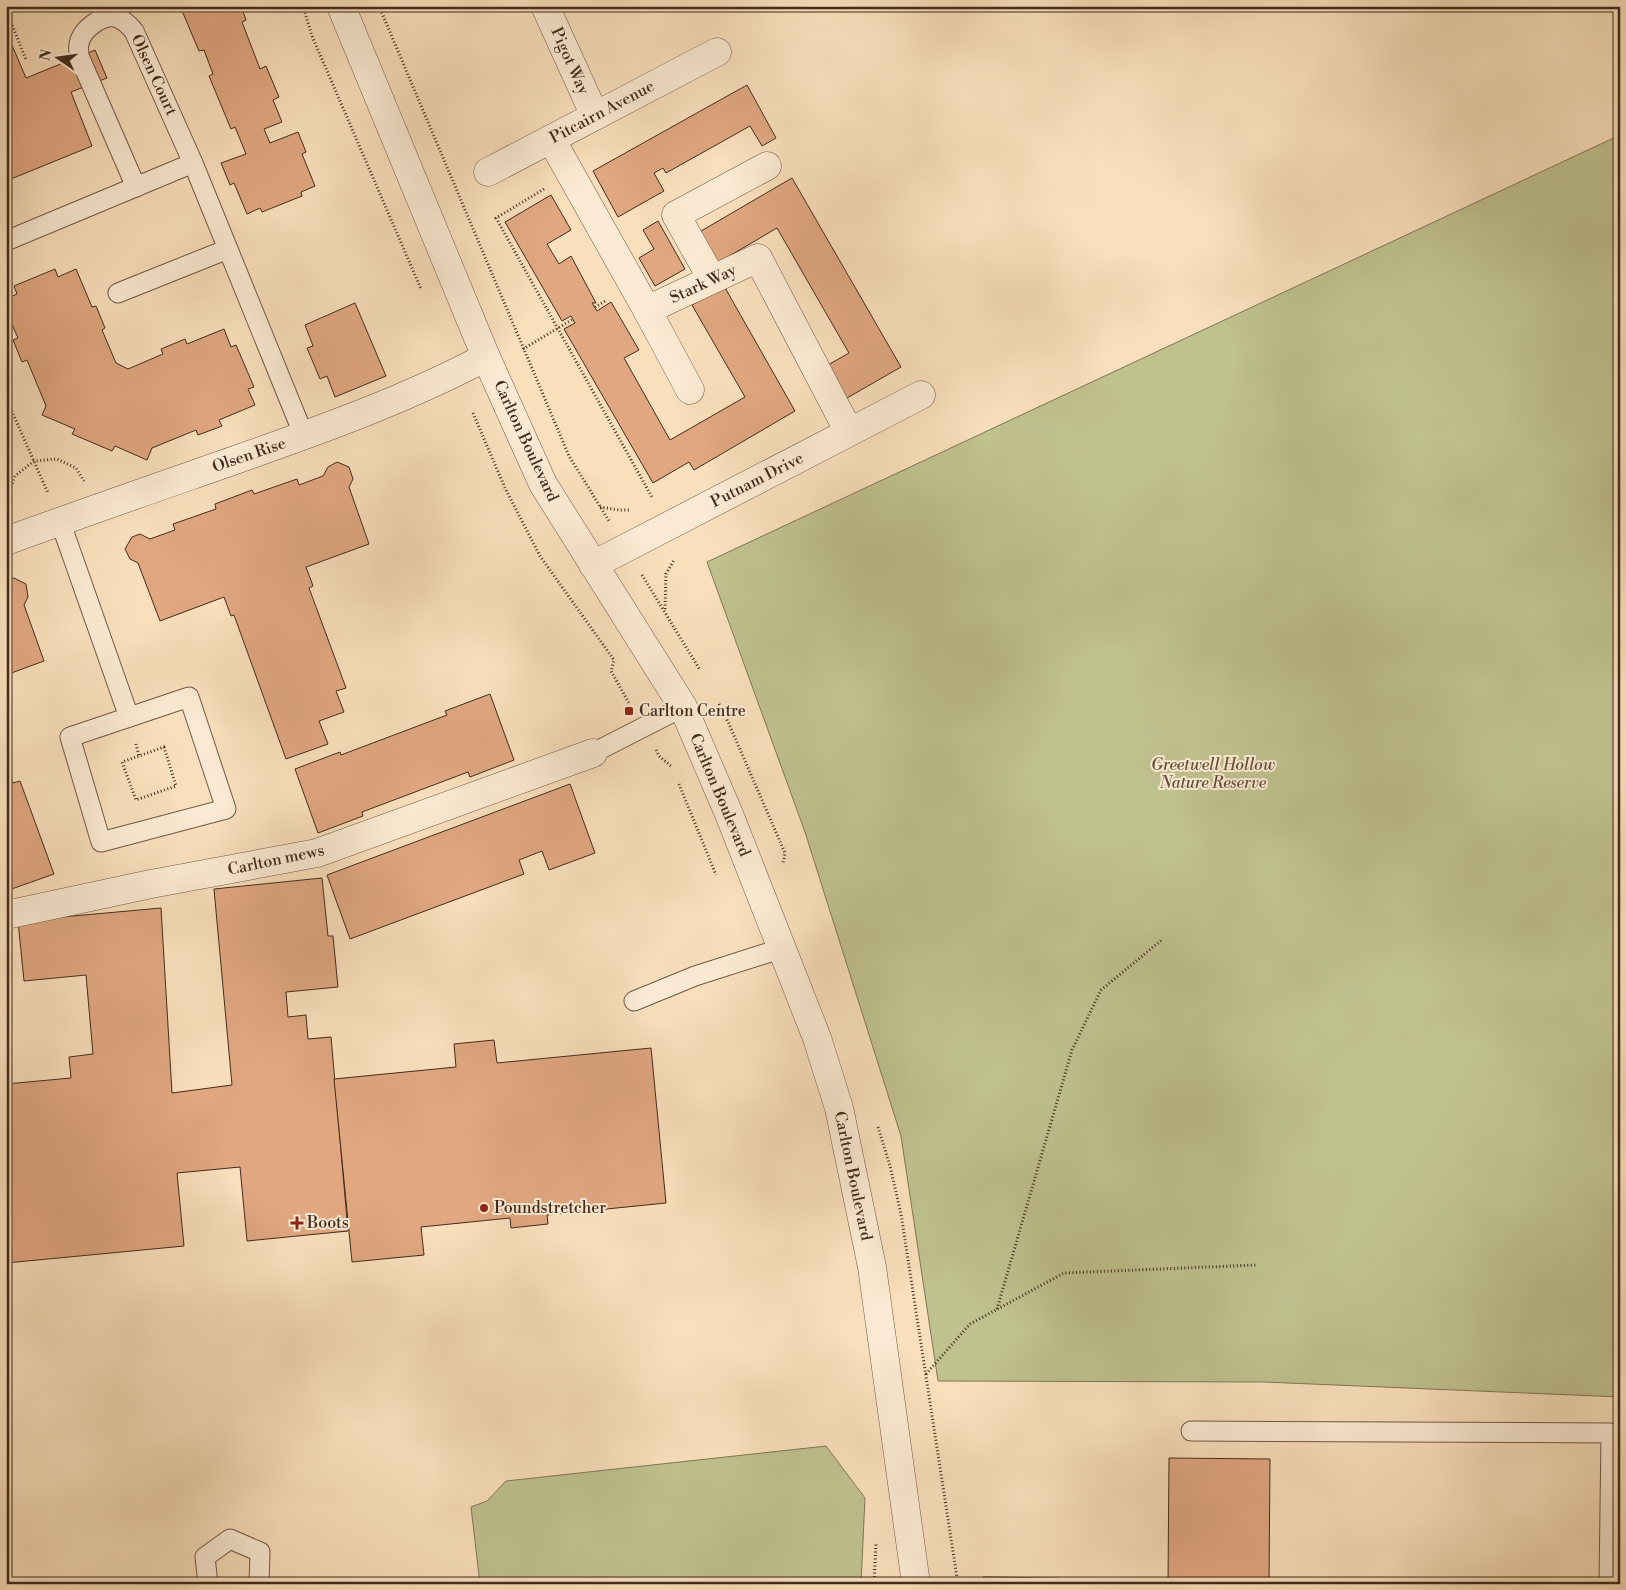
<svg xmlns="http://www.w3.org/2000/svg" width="1626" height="1590" viewBox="0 0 1626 1590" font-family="'Libre Bodoni',serif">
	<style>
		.green { fill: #bfc18f; stroke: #817656 }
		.building { fill: #e0a780; stroke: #432b1e }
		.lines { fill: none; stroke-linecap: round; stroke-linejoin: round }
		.lane-casing { stroke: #705846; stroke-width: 21 }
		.street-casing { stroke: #705846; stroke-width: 29 }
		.path { stroke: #432b1e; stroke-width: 3; stroke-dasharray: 1 2.5; stroke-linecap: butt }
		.lane { stroke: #fbead3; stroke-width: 19 }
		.street { stroke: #fbead3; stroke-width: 28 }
		.poi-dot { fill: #8f2418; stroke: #fbead3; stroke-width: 2 }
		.labels { text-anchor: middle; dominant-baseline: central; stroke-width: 4; stroke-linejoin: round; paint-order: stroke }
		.street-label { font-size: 16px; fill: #432b1e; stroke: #fbead3 }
		.poi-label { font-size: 16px; fill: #432b1e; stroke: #fbead3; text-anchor: start }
		.park-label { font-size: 16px; font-style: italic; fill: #62503a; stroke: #fbead3 }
	</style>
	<rect width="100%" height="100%" fill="#f9dfbc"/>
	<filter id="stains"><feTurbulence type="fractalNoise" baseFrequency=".004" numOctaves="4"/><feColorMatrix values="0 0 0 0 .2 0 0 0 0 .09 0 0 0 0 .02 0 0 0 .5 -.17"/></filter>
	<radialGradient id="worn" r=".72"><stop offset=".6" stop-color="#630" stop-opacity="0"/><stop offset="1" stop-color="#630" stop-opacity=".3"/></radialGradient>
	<g class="green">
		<polygon points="1620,135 1620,1397 1264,1382 938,1381 901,1136 805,832 707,562"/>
		<polygon points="826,1446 865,1498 861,1584 480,1584 471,1507 487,1501 506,1481"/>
	</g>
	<g class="building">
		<polygon points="180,6 241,6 246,20 242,22 260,69 266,66 279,97 273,100 282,122 264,129 270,143 298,132 306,152 302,154 315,186 301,192 302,196 262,212 260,208 247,214 234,183 230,185 221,163 246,154 235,127 231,129 209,76 213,74 204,50 199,51"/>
		<polygon points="6,31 26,78 95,50 107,78 71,92 92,146 6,181"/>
		<polygon points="747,85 776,138 762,146 750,126 666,173 663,168 654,173 664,191 618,217 593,171"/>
		<polygon points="792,178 901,367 840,402 821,369 849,353 777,228 714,265 696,234"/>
		<polygon points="551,195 571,230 547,244 559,264 571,256 596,303 592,303 597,311 611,302 639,350 624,358 670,440 745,397 692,305 724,286 795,411 694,470 689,462 653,483 564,329 575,323 571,316 562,321 505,222"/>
		<polygon points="658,221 685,269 655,286 639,258 654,249 643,230"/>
		<polygon points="55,269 58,277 76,269 92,307 96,306 105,328 102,330 116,363 128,369 163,354 161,349 185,339 187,344 224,329 231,347 236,345 254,387 248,389 255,405 219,420 222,426 198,435 196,430 152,448 147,460 115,446 112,451 72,434 75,429 42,415 46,406 27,360 22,362 13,340 18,338 6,311 6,299 17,294 14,286"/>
		<polygon points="355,303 386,376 335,397 327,376 320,379 307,348 313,346 305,325"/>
		<polygon points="337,462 349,467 353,479 349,487 369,544 306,567 313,586 309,588 346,688 336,691 344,712 319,721 328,744 286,759 234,615 231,616 224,597 160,621 138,563 130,559 125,549 132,537 140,534 150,539 175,530 173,524 216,509 215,504 252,490 254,494 297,479 299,485 323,476 328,467"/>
		<polygon points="14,578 26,584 28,597 24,605 44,661 6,675 6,581"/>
		<polygon points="490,694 514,760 470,777 468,772 362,812 363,816 318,833 295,769 340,752 341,755 447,715 445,711"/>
		<polygon points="6,764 13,783 20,781 54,874 6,891"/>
		<polygon points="570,784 595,853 549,870 542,851 519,860 524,874 350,939 327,875"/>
		<polygon points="322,878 328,936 333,936 338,987 286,992 288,1017 306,1015 308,1039 331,1037 348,1231 247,1241 240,1167 177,1173 184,1246 6,1263 6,1084 71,1078 69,1057 93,1054 86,975 24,981 18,921 161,908 172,1093 232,1085 214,889"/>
		<polygon points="494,1040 497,1063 651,1048 666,1203 547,1215 548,1224 511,1228 510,1218 421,1227 424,1255 352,1262 334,1079 456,1067 454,1044"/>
		<polygon points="1169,1458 1270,1459 1269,1584 1168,1584"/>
		<polygon points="983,1577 1060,1578 1060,1584 983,1584"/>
	</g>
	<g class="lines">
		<defs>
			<g id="lane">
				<path d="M136,187L79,56C79,52 78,47 79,44C81,30 101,15 115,17C123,19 129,25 134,31L193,163"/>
				<polyline points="6,241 193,163 304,436"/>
				<polyline points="118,293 228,249"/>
				<polyline points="60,521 129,717"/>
				<polygon points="189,697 226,809 101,842 70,737"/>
				<polyline points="593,753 683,707"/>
				<polyline points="634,1001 695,976 783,948"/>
				<polyline points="1191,1431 1611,1433 1609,1584"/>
				<polyline points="208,1584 205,1557 230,1539 260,1552 259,1584"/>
			</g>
			<g id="street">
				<polyline points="341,6 486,357 543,484 683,707 729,814 817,1038 839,1108 872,1267 916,1584"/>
				<polyline points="545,6 595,116"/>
				<polyline points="551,139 647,310 758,258 849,432"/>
				<polyline points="488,172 717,52"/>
				<polyline points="712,279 676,215 767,166"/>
				<polyline points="647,310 690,390"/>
				<path d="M6,541C83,513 161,486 238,459C323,429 407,399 486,357"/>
				<polyline points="593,565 921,395"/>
				<polyline points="6,915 151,884 317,853 593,753"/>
			</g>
		</defs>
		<use href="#lane" class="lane-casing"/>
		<use href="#street" class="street-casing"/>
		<g class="path">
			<polyline points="303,6 312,36 421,289"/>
			<polyline points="379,6 569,456 609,521"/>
			<polyline points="6,9 26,60"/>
			<polyline points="544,189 496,218 653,499"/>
			<polyline points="595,307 607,300"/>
			<polyline points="523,349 573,319"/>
			<polyline points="6,398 48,493"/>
			<polyline points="473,413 505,488 540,556 614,660 611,671 630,705"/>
			<polyline points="11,507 8,495 15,476 34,461 57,459 76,468 84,481"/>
			<polyline points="600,507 619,510 629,510"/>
			<polyline points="642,575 700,670"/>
			<polyline points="665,609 666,574 674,560"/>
			<polyline points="719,704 729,724 785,853 783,863"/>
			<polyline points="136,744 139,756"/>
			<polygon points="164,747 176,786 136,800 122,762"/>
			<polyline points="656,750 659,756 672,767"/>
			<polyline points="679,784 716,875"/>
			<polyline points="878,1127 890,1166 901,1214 958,1584"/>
			<polyline points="997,1309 1072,1050 1101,990 1163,939"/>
			<polyline points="926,1374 970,1324 1064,1273 1256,1265"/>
			<polyline points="874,1584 876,1543"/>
		</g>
		<use href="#lane" class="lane"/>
		<use href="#street" class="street"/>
	</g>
	<g class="poi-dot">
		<rect x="624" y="706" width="10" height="10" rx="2.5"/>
		<circle cx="484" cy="1208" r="5"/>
		<path d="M294.5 1215.5h5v5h5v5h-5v5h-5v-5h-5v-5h5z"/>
	</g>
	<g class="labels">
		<g class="street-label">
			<text transform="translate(570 61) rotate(66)">Pigot Way</text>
			<text transform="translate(154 75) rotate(65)">Olsen Court</text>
			<text transform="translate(602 112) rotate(-28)">Pitcairn Avenue</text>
			<text transform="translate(703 284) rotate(-25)">Stark Way</text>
			<text transform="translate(526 441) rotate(65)">Carlton Boulevard</text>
			<text transform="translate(249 455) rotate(-19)">Olsen Rise</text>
			<text transform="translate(757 480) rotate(-27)">Putnam Drive</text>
			<text transform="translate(720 795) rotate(67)">Carlton Boulevard</text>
			<text transform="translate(276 860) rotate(-12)">Carlton mews</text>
			<text transform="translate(853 1176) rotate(78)">Carlton Boulevard</text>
		</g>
		<g class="poi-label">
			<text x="639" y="711">Carlton Centre</text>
			<text x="494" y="1208">Poundstretcher</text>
			<text x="307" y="1223">Boots</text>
		</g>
		<g class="park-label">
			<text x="1213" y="765">Greetwell Hollow<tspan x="1213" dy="18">Nature Reserve</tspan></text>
		</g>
	</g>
	<rect width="1626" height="1590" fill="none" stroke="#f9dfbc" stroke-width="25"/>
	<rect x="8" y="8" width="1611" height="1575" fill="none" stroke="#432b1e" stroke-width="2.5"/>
	<rect x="12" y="12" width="1601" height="1565" fill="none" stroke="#432b1e"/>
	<g transform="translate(58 58) rotate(283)" stroke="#fbead3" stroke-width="4" paint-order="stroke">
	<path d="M0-4L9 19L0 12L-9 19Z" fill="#432b1e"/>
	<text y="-8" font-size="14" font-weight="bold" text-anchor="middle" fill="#432b1e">N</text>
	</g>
	<rect width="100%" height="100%" filter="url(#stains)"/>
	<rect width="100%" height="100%" fill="url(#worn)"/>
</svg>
